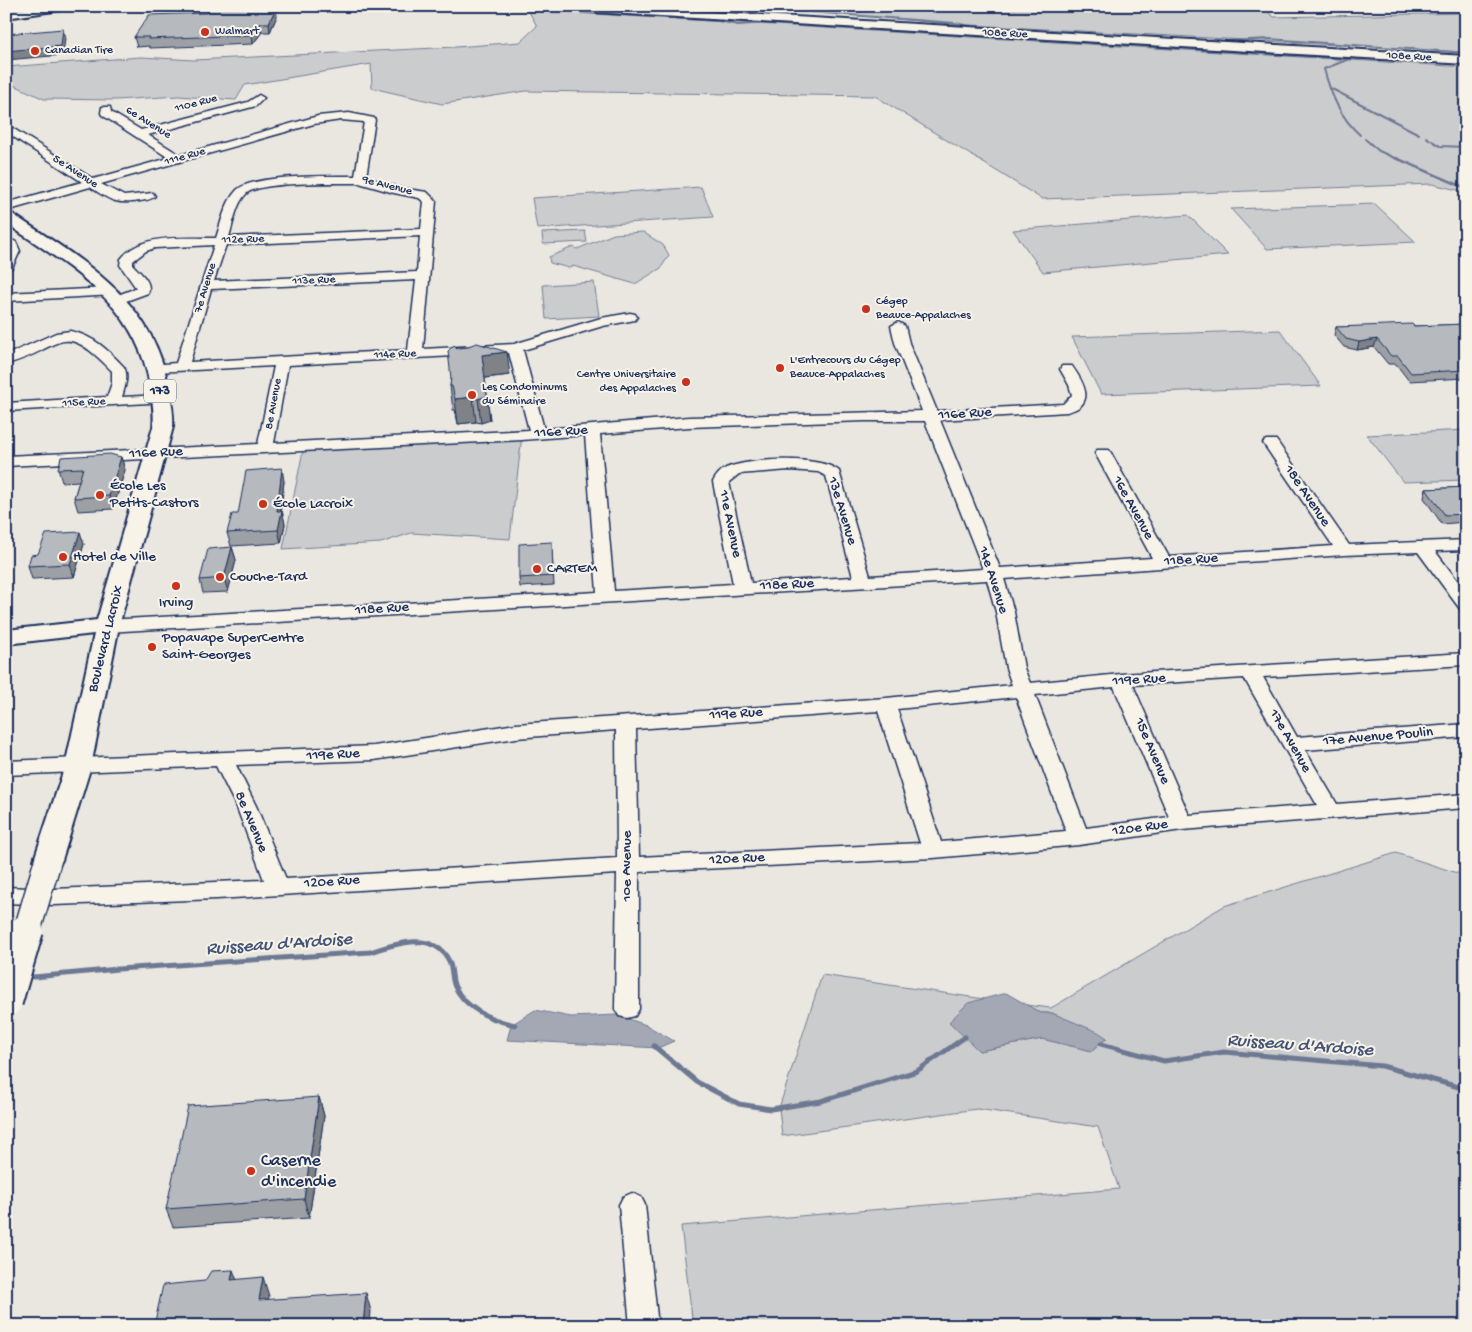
<svg xmlns="http://www.w3.org/2000/svg" width="1472" height="1332" viewBox="0 0 1472 1332" font-family="'Gochi Hand',sans-serif">
	<style>
		.green { fill: #cbcccd; stroke: #737e96 }
		.water { fill: #a3a8b4; stroke: #6d7892 }
		.lines { fill: none; stroke-linecap: round; stroke-linejoin: round }
		.stream-far2 { stroke: #6d7892; stroke-width: 2 }
		.stream-far1 { stroke: #6d7892; stroke-width: 2.5 }
		.stream { stroke: #6d7892; stroke-width: 5 }
		.minor-casing { stroke: #1b2f5e; stroke-width: 3 }
		.major-casing { stroke: #1b2f5e; stroke-width: 4 }
		.minor { fill: #f7f3e8; fill-rule: evenodd }
		.major { fill: #f7f3e8; fill-rule: evenodd }
		.major-bridge-far1-casing { stroke: #1b2f5e; stroke-width: 29; stroke-linecap: butt }
		.major-bridge-casing { stroke: #1b2f5e; stroke-width: 36; stroke-linecap: butt }
		.major-bridge-far1 { stroke: #f7f3e8; stroke-width: 26 }
		.major-bridge { stroke: #f7f3e8; stroke-width: 32 }
		.wall { fill: #9da0a4; stroke: #1b2f5e }
		.shaded-wall { fill: #7f8286; stroke: #1b2f5e }
		.building { fill: #b6babf; stroke: #1b2f5e }
		.poi-dot { fill: #c8321e; stroke: #f7f3e8; stroke-width: 2 }
		.labels { text-anchor: middle; dominant-baseline: central; stroke-width: 4; stroke-linejoin: round; paint-order: stroke }
		.far-poi-label { font-size: 12px; fill: #1b2f5e; stroke: #f7f3e8; text-anchor: start }
		.far-street-label { font-size: 12px; fill: #1b2f5e; stroke: #f7f3e8 }
		.shield { fill: #f7f3e8; stroke: #5d6a87; stroke-width: 1 }
		.shield-label { font-size: 14px; font-weight: bold; fill: #1b2f5e }
		.street-label { font-size: 15px; fill: #1b2f5e; stroke: #f7f3e8 }
		.poi-label { font-size: 15px; fill: #1b2f5e; stroke: #f7f3e8; text-anchor: start }
		.near-poi-label { font-size: 18px; fill: #1b2f5e; stroke: #f7f3e8; text-anchor: start }
		.near-water-label { font-size: 19px; font-style: italic; fill: #445378; stroke: #f7f3e8 }
	</style>
	<rect width="100%" height="100%" fill="#eae7e0"/>
	<filter id="ink" filterUnits="userSpaceOnUse"><feTurbulence type="fractalNoise" baseFrequency=".02" numOctaves="2"/><feDisplacementMap in="SourceGraphic" scale="10" xChannelSelector="R" yChannelSelector="G"/><feConvolveMatrix kernelMatrix="1 2 1 2 8 2 1 2 1" color-interpolation-filters="sRGB"/></filter>
	<g filter="url(#ink)">
		<g class="green">
			<polygon points="1118,6 1260,6 1274,17 1466,13 1466,52 952,24 793,10 992,10"/>
			<polygon points="528,10 1466,67 1466,192 1432,184 1042,199 875,96 526,91 442,104 372,88 371,64 245,85 236,100 178,96 116,100 44,99 16,86 6,87 6,67 141,57 194,60 456,47 520,42 537,26"/>
			<polygon points="701,187 713,217 537,229 532,198"/>
			<polygon points="1375,204 1416,242 1267,249 1231,209"/>
			<polygon points="1188,215 1228,255 1043,272 1013,230"/>
			<polygon points="585,231 587,242 543,244 542,233"/>
			<polygon points="643,232 663,245 669,255 661,268 635,284 573,266 569,268 550,263 549,257 573,247 577,249 614,234"/>
			<polygon points="594,282 599,316 546,319 543,285"/>
			<polygon points="1280,330 1321,386 1101,394 1072,337"/>
			<polygon points="1466,430 1466,480 1403,482 1367,435"/>
			<polygon points="522,435 510,539 411,533 381,543 283,549 304,446"/>
			<polygon points="1396,853 1466,876 1466,1326 693,1326 681,1226 1119,1189 1098,1127 977,1109 782,1136 779,1108 822,975 984,999 979,1051 1042,1039 1092,1051 1107,1038 1052,1013 1041,1013 1026,1005 1051,1008 1224,906"/>
		</g>
		<g class="water">
			<polygon points="1006,993 1041,1013 1052,1013 1098,1032 1107,1038 1092,1051 1042,1039 979,1051 949,1022 968,1003"/>
			<polygon points="535,1010 571,1017 617,1015 646,1025 674,1041 658,1048 507,1040 511,1025"/>
		</g>
		<g class="lines">
			<g class="stream-far2">
				<polyline points="482,6 719,21 738,25 766,23 1317,57 1466,64"/>
				<polyline points="743,7 955,23 978,28"/>
				<polyline points="1172,39 1229,41 1269,39 1466,53"/>
				<path d="M1349,59L1324,69C1331,95 1340,117 1360,135"/>
				<polyline points="1330,88 1419,134"/>
				<polyline points="1426,137 1440,146 1466,147"/>
				<polyline points="1365,139 1379,151 1399,160"/>
			</g>
			<polyline class="stream-far1" points="1396,158 1466,188"/>
			<g class="stream">
				<path d="M27,975L34,977L118,969L370,952C395,944 434,930 449,961C453,970 451,979 455,987C467,1010 491,1020 515,1025"/>
				<polyline points="1101,1044 1164,1061 1224,1052 1382,1066 1466,1089"/>
				<polyline points="654,1046 697,1082 739,1104 771,1109 821,1101 917,1071 965,1037"/>
			</g>
			<defs>
				<g id="minor">
					<path d="M259,95L264,98L256,106L148,135L180,155L318,116L349,113L374,118L375,120L366,177L400,188L427,192L436,201L423,349L514,344L601,318L630,313L635,314L637,317L635,320L603,326L523,350L544,429L689,417L922,411L895,343L891,326L898,322L905,326L909,343L937,411L1063,404L1072,395L1069,385L1060,369L1062,366H1072C1084,383 1097,405 1067,412L940,420L1000,568L1152,558L1095,453L1097,450H1109L1111,453L1169,557L1333,546L1263,443L1266,440H1276L1349,545L1466,540V550L1435,551L1466,592V610L1460,609L1418,552L1344,555L1004,579L1014,612L1024,668L1030,683L1121,674L1466,653V665L1263,677L1297,737L1466,724V737L1305,750L1337,804L1466,794V808L1182,830L1079,845L933,858L639,872V1009L635,1016L627,1018L619,1016L615,1009L617,874L217,899L54,905L6,903V887L54,889L264,880L237,808L216,766L6,775V761L374,746L516,724L886,698L1012,685L1006,668L996,612L987,580L107,632L101,630L98,626L101,622L107,620L597,592L585,435L522,440L6,466V456L258,444L274,366L156,372L151,371L149,368L151,365L176,363L214,245L155,248L146,251L133,261V265C139,272 153,282 148,293L118,304L113,303L111,300L113,297L136,288L120,265L121,259C141,232 186,239 216,238C221,223 225,203 236,191C250,174 331,176 355,176L364,122L341,120L314,124L101,184L124,196L153,193L155,196C151,200 146,200 140,201C116,205 110,200 90,187L6,211V203L82,182L6,132V124L93,179L169,158L102,115L101,113L102,107H110L111,112L141,130L248,102ZM359,183L394,193L419,198L424,202L421,229L229,237C233,224 236,204 246,194C258,181 338,183 359,183ZM420,236L417,272L214,281L226,245ZM416,280L408,350L190,362L211,289ZM509,353L529,430L274,443L288,365ZM864,421H925L983,569L870,576L839,471C820,455 749,458 726,468C720,471 716,476 713,482L733,584L614,591L600,434L689,427ZM789,470L818,472L826,476L853,577L751,583L729,482L739,474ZM1244,678L1317,805L1189,815L1133,685ZM1114,687L1169,817L1086,828L1035,695ZM1016,697L1066,831L941,842L897,709ZM878,711L920,843L639,857L636,729ZM616,730L617,858L286,879L257,808L236,765L374,760L516,738Z"/>
					<polygon points="6,237 16,242 20,251 12,268 6,272"/>
					<polygon points="109,288 114,289 116,292 114,295 6,301 6,293"/>
					<path d="M70,331C94,336 108,350 124,367C129,376 125,387 122,397L162,395L167,396L169,399L167,402L6,411V403L107,397L112,383V371C59,316 63,350 6,364V355L56,333Z"/>
					<polygon points="632,1193 641,1197 645,1205 658,1326 630,1326 619,1205 623,1197"/>
				</g>
				<g id="major">
					<polygon points="42,6 73,6 67,9 6,18 6,11"/>
					<polygon points="538,6 607,6 1466,56 1466,64 544,9"/>
					<path d="M6,211L11,213C79,259 152,297 168,385C171,400 174,412 173,427L119,626L91,766L62,860L58,867L48,870L38,867L34,860L65,766L94,634L6,644V630L97,620L153,427C155,413 152,400 150,386C136,302 70,268 6,223Z"/>
				</g>
			</defs>
			<use href="#minor" class="minor-casing"/>
			<use href="#major" class="major-casing"/>
			<use href="#minor" class="minor"/>
			<use href="#major" class="major"/>
			<defs>
				<polyline id="major-bridge-far1" points="27,931 48,860"/>
				<polyline id="major-bridge" points="6,1001 27,930"/>
			</defs>
			<use href="#major-bridge-far1" class="major-bridge-far1-casing"/>
			<use href="#major-bridge" class="major-bridge-casing"/>
			<use href="#major-bridge-far1" class="major-bridge-far1"/>
			<use href="#major-bridge" class="major-bridge"/>
		</g>
		<g class="wall">
			<polygon points="277,16 270,32 262,32 253,44 150,48 149,46 137,47 134,37"/>
			<polygon points="1466,324 1466,378 1409,381 1396,364 1388,364 1374,347 1357,350 1344,347 1334,335 1336,327 1414,326"/>
			<polygon points="457,348 510,375 485,378 490,420 481,423 476,422 458,424 455,410 453,410 450,386"/>
			<polygon points="121,457 125,470 113,509 78,511 74,498 79,481 62,482 58,469"/>
			<polygon points="284,481 281,511 282,511 285,524 281,543 231,546 227,533 238,514"/>
			<polygon points="1466,487 1465,522 1442,524 1424,498 1426,489"/>
			<polygon points="84,544 74,577 32,579 28,566"/>
			<polygon points="232,547 236,560 228,592 203,593 200,580"/>
			<polygon points="552,551 554,585 520,587 519,578"/>
			<polygon points="319,1097 324,1116 309,1218 173,1227 166,1209"/>
		</g>
		<g class="shaded-wall">
			<polygon points="276,7 277,16 270,32 269,23"/>
			<polygon points="260,23 262,32 253,44 252,35"/>
			<polygon points="63,29 65,38 63,55 6,60 6,51"/>
			<polygon points="1377,339 1374,347 1357,350 1359,342"/>
			<polygon points="507,352 510,375 484,378 482,355"/>
			<polygon points="487,396 490,420 481,423 478,399"/>
			<polygon points="473,397 476,422 458,424 455,399"/>
			<polygon points="121,457 125,470 113,509 109,496"/>
			<polygon points="282,468 284,481 279,524 277,511"/>
			<polygon points="282,511 285,524 281,543 278,530"/>
			<polygon points="80,532 84,544 74,577 70,564"/>
			<polygon points="232,547 236,560 228,592 224,578"/>
			<polygon points="319,1097 324,1116 309,1218 304,1199"/>
			<polygon points="233,1270 240,1288 231,1280"/>
			<polygon points="263,1277 269,1296 266,1318 259,1300"/>
			<polygon points="366,1293 371,1311 370,1326 363,1326"/>
		</g>
		<g class="building">
			<polygon points="276,7 269,23 260,23 252,35 148,39 149,37 134,37 149,15 207,13 209,9"/>
			<polygon points="63,29 61,46 6,51 6,34"/>
			<polygon points="1412,324 1414,326 1466,324 1466,370 1411,373 1398,356 1391,356 1377,339 1359,342 1346,339 1336,327"/>
			<polygon points="477,343 507,352 482,355 487,396 478,399 473,397 455,399 452,386 450,386 451,378 448,351 454,345 457,348 469,347 471,345"/>
			<polygon points="110,454 121,457 109,496 74,498 83,468 58,469 61,457"/>
			<polygon points="282,468 277,511 282,511 278,530 227,533 232,514 238,514 246,471"/>
			<polygon points="1466,487 1466,514 1445,515 1426,489"/>
			<polygon points="80,532 70,564 28,566 31,555 38,554 46,534"/>
			<polygon points="552,542 553,576 519,578 519,544"/>
			<polygon points="232,547 224,578 200,580 208,549"/>
			<polygon points="319,1097 304,1199 166,1209 188,1106"/>
			<polygon points="233,1270 231,1280 263,1277 259,1300 366,1293 363,1326 154,1326 163,1285 205,1281 211,1271"/>
		</g>
	</g>
	<g class="poi-dot">
		<circle cx="205" cy="32" r="5"/>
		<circle cx="35" cy="51" r="5"/>
		<circle cx="866" cy="309" r="5"/>
		<circle cx="780" cy="368" r="5"/>
		<circle cx="686" cy="382" r="5"/>
		<circle cx="472" cy="395" r="5"/>
		<circle cx="100" cy="495" r="5"/>
		<circle cx="263" cy="504" r="5"/>
		<circle cx="63" cy="557" r="5"/>
		<circle cx="537" cy="569" r="5"/>
		<circle cx="220" cy="577" r="5"/>
		<circle cx="176" cy="586" r="5"/>
		<circle cx="152" cy="647" r="5"/>
		<circle cx="251" cy="1171" r="5"/>
	</g>
	<g class="labels">
		<g class="far-poi-label">
			<text x="215" y="32">Walmart</text>
			<text x="45" y="51">Canadian Tire</text>
			<text x="876" y="302">Cégep<tspan x="876" dy="14">Beauce-Appalaches</tspan></text>
			<text x="790" y="361">L'Entrecours du Cégep<tspan x="790" dy="14">Beauce-Appalaches</tspan></text>
			<text x="676" y="375" text-anchor="end">Centre Universitaire<tspan x="676" dy="14">des Appalaches</tspan></text>
			<text x="482" y="388">Les Condominums<tspan x="482" dy="14">du Séminaire</tspan></text>
		</g>
		<g class="far-street-label">
			<text transform="translate(1005 34) rotate(3)">108e Rue</text>
			<text transform="translate(1409 57) rotate(3)">108e Rue</text>
			<text transform="translate(196 104) rotate(-15)">110e Rue</text>
			<text transform="translate(148 123) rotate(32)">6e Avenue</text>
			<text transform="translate(185 157) rotate(-16)">111e Rue</text>
			<text transform="translate(75 172) rotate(33)">5e Avenue</text>
			<text transform="translate(387 186) rotate(14)">9e Avenue</text>
			<text transform="translate(243 240) rotate(-2)">112e Rue</text>
			<text transform="translate(314 281) rotate(-3)">113e Rue</text>
			<text transform="translate(206 288) rotate(-73)">7e Avenue</text>
			<text transform="translate(395 355) rotate(-3)">114e Rue</text>
			<text transform="translate(84 403) rotate(-3)">115e Rue</text>
			<text transform="translate(274 404) rotate(-80)">8e Avenue</text>
		</g>
		<rect class="shield" x="144" y="379.5" width="32" height="23" rx="4"/>
		<g class="shield-label">
			<text x="160" y="391">173</text>
		</g>
		<g class="street-label">
			<text transform="translate(965 414) rotate(-4)">116e Rue</text>
			<text transform="translate(561 432) rotate(-4)">116e Rue</text>
			<text transform="translate(156 453) rotate(-3)">116e Rue</text>
			<text transform="translate(1307 496) rotate(56)">18e Avenue</text>
			<text transform="translate(1133 508) rotate(61)">16e Avenue</text>
			<text transform="translate(842 511) rotate(73)">13e Avenue</text>
			<text transform="translate(730 524) rotate(78)">11e Avenue</text>
			<text transform="translate(1191 560) rotate(-4)">118e Rue</text>
			<text transform="translate(993 580) rotate(72)">14e Avenue</text>
			<text transform="translate(787 585) rotate(-3)">118e Rue</text>
			<text transform="translate(382 609) rotate(-4)">118e Rue</text>
			<text transform="translate(106 639) rotate(-76)">Boulevard Lacroix</text>
			<text transform="translate(1139 680) rotate(-4)">119e Rue</text>
			<text transform="translate(736 714) rotate(-4)">119e Rue</text>
			<text transform="translate(1378 737) rotate(-5)">17e Avenue Poulin</text>
			<text transform="translate(1290 741) rotate(60)">17e Avenue</text>
			<text transform="translate(1152 751) rotate(67)">15e Avenue</text>
			<text transform="translate(333 755) rotate(-3)">119e Rue</text>
			<text transform="translate(251 822) rotate(67)">8e Avenue</text>
			<text transform="translate(1140 828) rotate(-8)">120e Rue</text>
			<text transform="translate(737 859) rotate(-3)">120e Rue</text>
			<text transform="translate(627 866) rotate(-90)">10e Avenue</text>
			<text transform="translate(332 882) rotate(-4)">120e Rue</text>
		</g>
		<g class="poi-label">
			<text x="110" y="486">École Les<tspan x="110" dy="17">Petits-Castors</tspan></text>
			<text x="273" y="504">École Lacroix</text>
			<text x="73" y="557">Hotel de Ville</text>
			<text x="547" y="569">CARTEM</text>
			<text x="230" y="577">Couche-Tard</text>
			<text x="176" y="603" text-anchor="middle">Irving</text>
			<text x="162" y="638">Popavape SuperCentre<tspan x="162" dy="17">Saint-Georges</tspan></text>
		</g>
		<g class="near-poi-label">
			<text x="261" y="1161">Caserne<tspan x="261" dy="21">d'incendie</tspan></text>
		</g>
		<g class="near-water-label">
			<text transform="translate(279 945) rotate(-4)">Ruisseau d'Ardoise</text>
			<text transform="translate(1300 1046) rotate(4)">Ruisseau d'Ardoise</text>
		</g>
	</g>
	<rect width="1472" height="1332" fill="none" stroke="#f7f3e8" stroke-width="25"/>
	<rect x="12" y="12" width="1447" height="1307" fill="none" stroke="#1b2f5e" stroke-width="2" filter="url(#ink)"/>
</svg>
